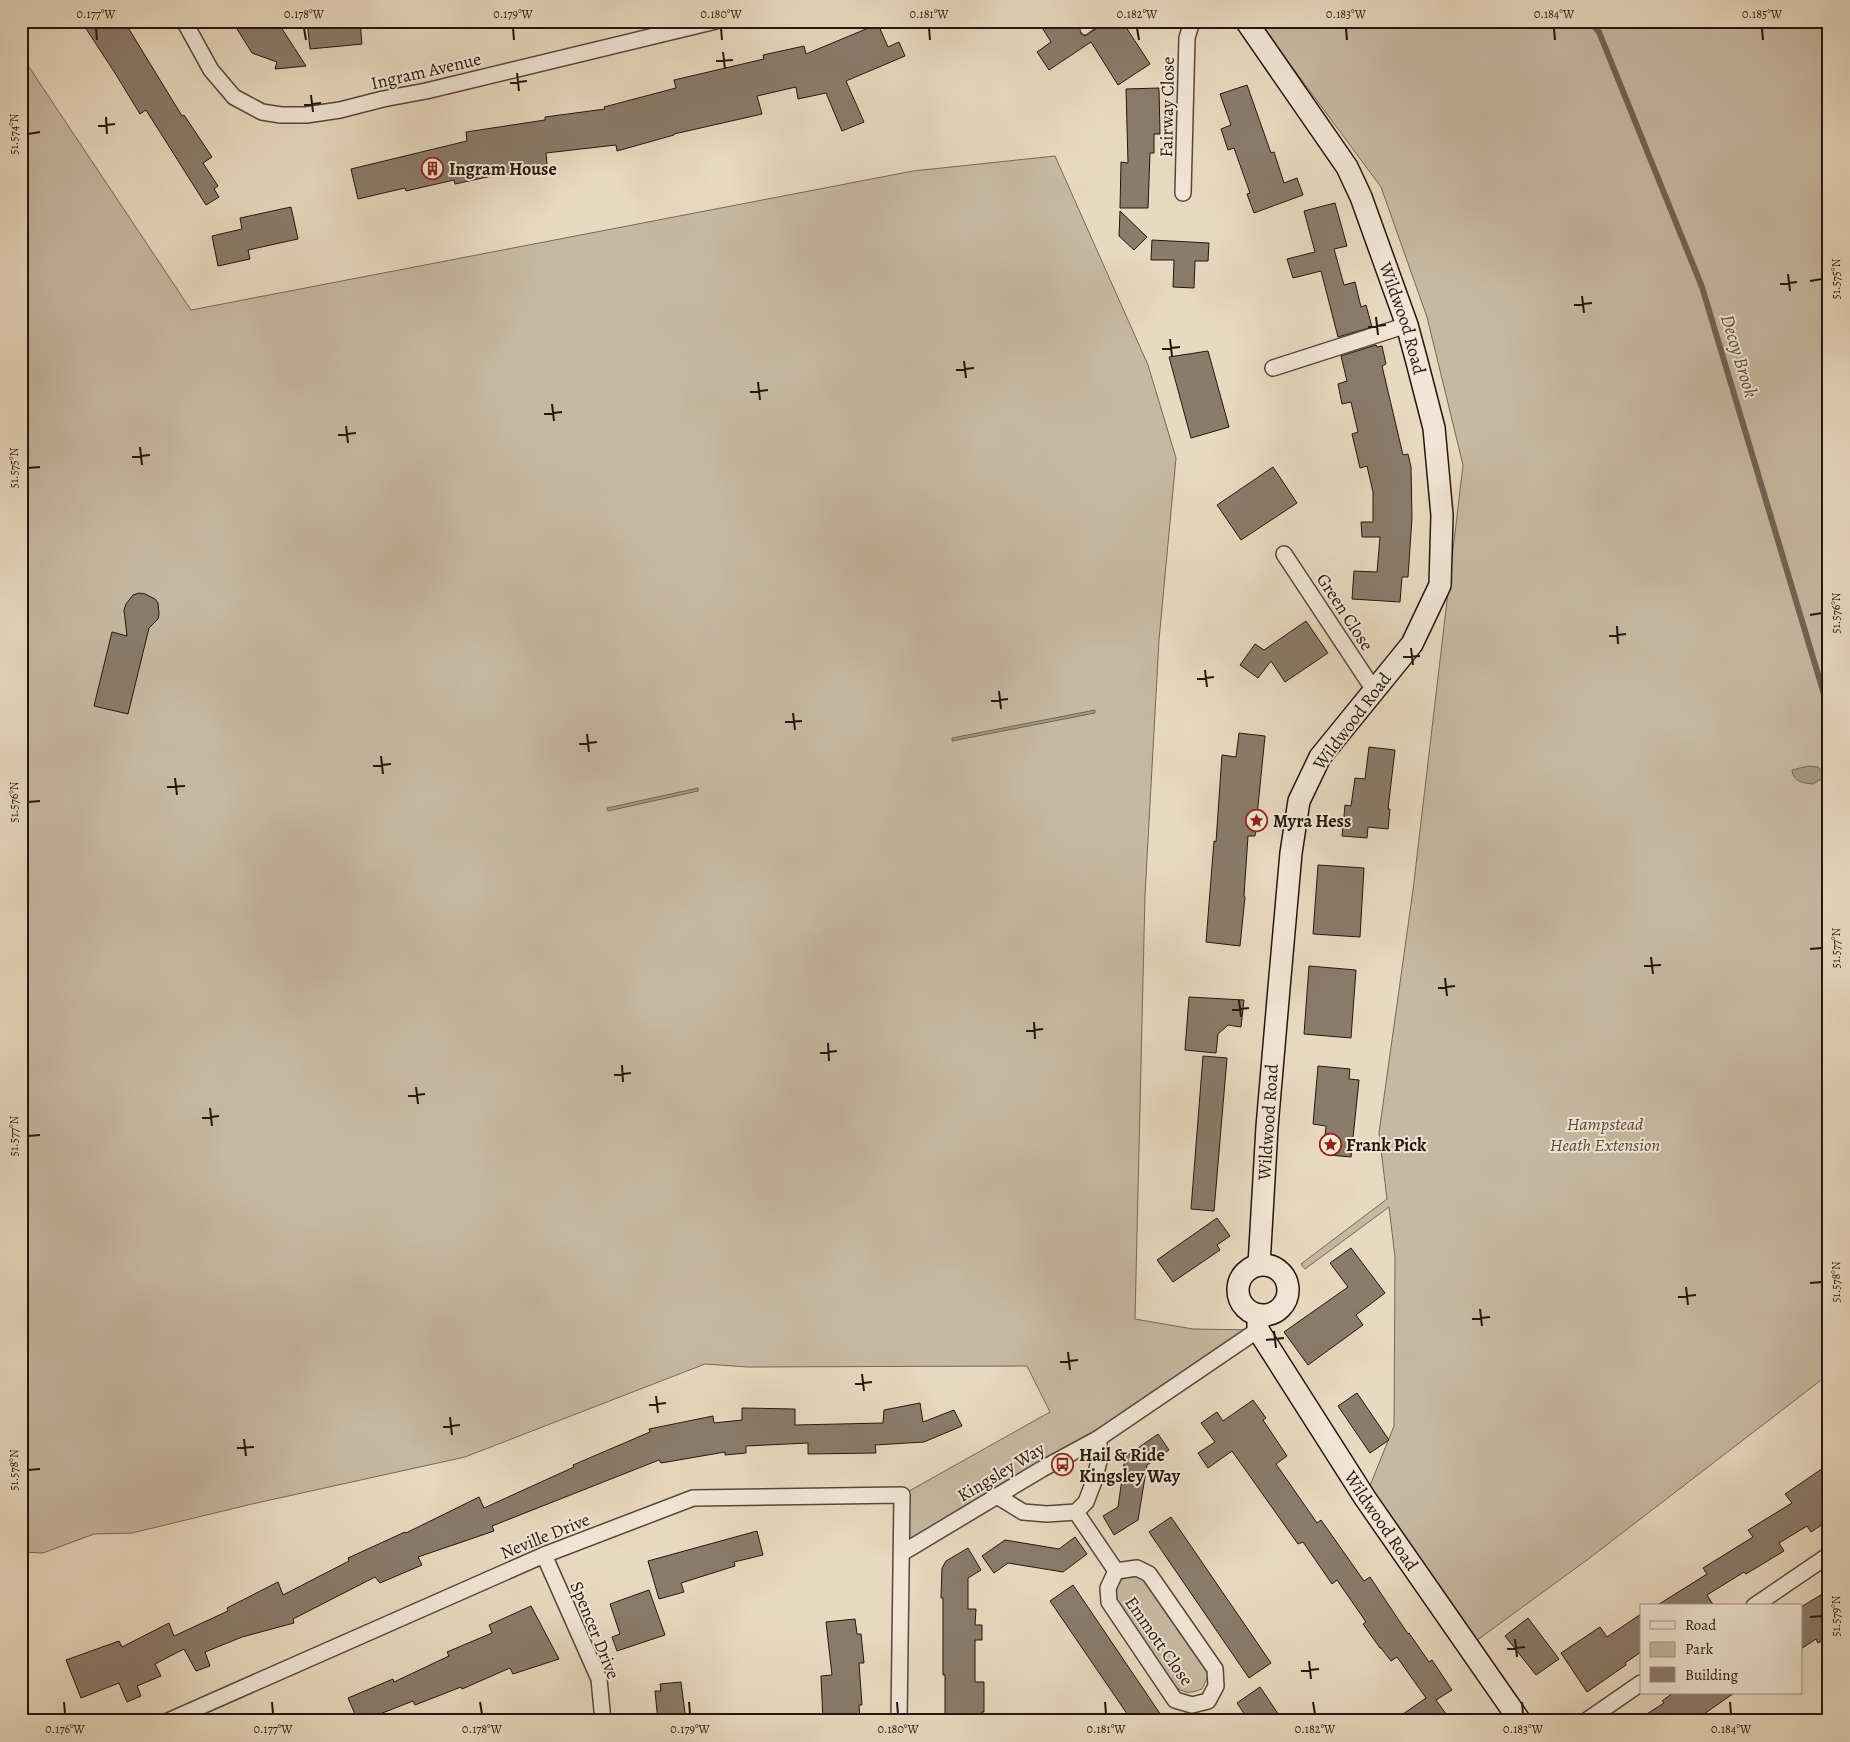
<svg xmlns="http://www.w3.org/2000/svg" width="1850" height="1742" viewBox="0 0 1850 1742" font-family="Alegreya,serif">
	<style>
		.green { fill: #c8b8a2; stroke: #766758 }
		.water { fill: #a69783; stroke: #726354 }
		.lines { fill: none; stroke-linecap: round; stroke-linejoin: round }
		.stream { stroke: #726354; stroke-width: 6 }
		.building { fill: #8b7b6b; stroke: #25160e }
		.lane-casing { stroke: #56473a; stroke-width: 10 }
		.street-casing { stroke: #56473a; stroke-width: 18 }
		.secondary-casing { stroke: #25160e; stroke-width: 24 }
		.lane { stroke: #f1e6d6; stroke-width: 8 }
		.street { stroke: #f1e6d6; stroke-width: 15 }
		.secondary { stroke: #f1e6d6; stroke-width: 21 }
		.ticks { fill: none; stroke: #25160e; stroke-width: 2 }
		.labels { text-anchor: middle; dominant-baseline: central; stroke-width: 4; stroke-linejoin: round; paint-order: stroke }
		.street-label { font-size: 18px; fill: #25160e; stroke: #f1e6d6 }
		.poi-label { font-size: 18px; font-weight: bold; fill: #25160e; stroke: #f1e6d6; text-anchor: start }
		.park-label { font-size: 18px; font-style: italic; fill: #56473a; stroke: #f1e6d6 }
		.water-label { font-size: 19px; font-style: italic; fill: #594a3d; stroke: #f1e6d6 }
		.neatline { fill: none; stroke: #25160e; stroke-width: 2 }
		.ticks-label { font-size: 12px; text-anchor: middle; fill: #25160e }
	</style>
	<rect width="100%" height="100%" fill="#e9d9c0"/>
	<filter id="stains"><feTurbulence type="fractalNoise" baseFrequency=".004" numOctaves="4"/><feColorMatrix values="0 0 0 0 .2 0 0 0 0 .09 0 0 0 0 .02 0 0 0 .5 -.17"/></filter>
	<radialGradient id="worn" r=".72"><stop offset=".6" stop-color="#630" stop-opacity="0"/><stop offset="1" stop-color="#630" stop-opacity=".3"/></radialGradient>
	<g class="green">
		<polygon points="1258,21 1829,21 1829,1374 1587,1560 1469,1646 1365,1498 1394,1426 1395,1257 1389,1207 1305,1269 1301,1264 1387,1199 1379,1133 1413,890 1463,465 1427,317 1381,187"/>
		<polygon points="21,55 191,310 913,171 1055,156 1148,365 1176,458 1159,640 1145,895 1135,1319 1193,1329 1258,1330 902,1553 902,1495 1050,1412 1027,1366 748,1367 705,1364 465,1457 252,1504 132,1533 94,1534 43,1553 21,1552"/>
		<path d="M1131,1575L1141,1576L1147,1580L1207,1667L1208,1676L1202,1689C1192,1693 1186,1694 1177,1688L1120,1609C1116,1598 1115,1592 1119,1581Z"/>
	</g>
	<g class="water">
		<polygon points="1095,710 1095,713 952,741 952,738"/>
		<path d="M1808,766L1818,767L1824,774L1821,779L1813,784C1803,783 1793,782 1792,770Z"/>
		<polygon points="698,788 698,791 608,811 607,808"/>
	</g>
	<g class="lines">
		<polyline class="stream" points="1589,21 1599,32 1702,287 1829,711"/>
	</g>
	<g class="building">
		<polygon points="81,21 124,21 182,116 184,115 212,157 203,163 218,186 214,189 219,197 206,205 146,110 140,114 115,73"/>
		<polygon points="232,21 277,21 306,66 275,69 277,62 252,53"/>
		<polygon points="307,21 360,21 362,44 310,49"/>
		<polygon points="1038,21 1087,21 1080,28 1081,34 1085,36 1100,26 1103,21 1122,21 1150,64 1118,85 1091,42 1049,70 1037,52 1051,42"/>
		<polygon points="878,24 888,47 899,42 905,56 846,81 864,122 842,131 826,93 798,99 796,87 757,96 762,114 674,134 674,135 617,151 616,145 546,153 547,164 455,184 454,180 406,191 405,188 358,199 351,169 467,141 466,132 545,120 545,117 605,109 604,107 676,88 674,80 764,59 763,55 804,46 806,54"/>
		<polygon points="1247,85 1271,153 1274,152 1284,183 1297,178 1303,195 1254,213 1247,194 1250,193 1234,148 1228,150 1221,129 1231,125 1220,94"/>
		<polygon points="1159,88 1160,134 1154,134 1154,153 1150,153 1148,208 1120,208 1121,162 1128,163 1126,89"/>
		<polygon points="1335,203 1347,246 1334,249 1344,285 1355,282 1361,307 1366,305 1372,327 1338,337 1321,271 1293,278 1287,259 1315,252 1304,211"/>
		<polygon points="291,207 298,239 248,250 250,259 218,266 212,236 242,229 240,218"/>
		<polygon points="1120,211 1147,237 1134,250 1119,236"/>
		<polygon points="1152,240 1209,243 1208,261 1195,261 1194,288 1173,287 1174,260 1151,260"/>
		<polygon points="1376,345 1377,347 1382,346 1386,364 1382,366 1403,455 1408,454 1411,467 1412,518 1408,577 1402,577 1400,602 1352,599 1354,571 1377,572 1380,537 1362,537 1361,522 1373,522 1373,492 1367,466 1360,468 1352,434 1358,432 1351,402 1342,404 1338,384 1347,381 1341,356"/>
		<polygon points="1208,351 1229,427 1191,438 1169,357"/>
		<polygon points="1273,467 1297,503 1241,540 1217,505"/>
		<polygon points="139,593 145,594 155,599 158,603 159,614 158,619 149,628 128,714 94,706 112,632 127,636 124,610 126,604 133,595"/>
		<polygon points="1306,621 1328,653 1285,682 1271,661 1258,678 1240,665 1255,644 1264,650"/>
		<polygon points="1239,733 1265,736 1255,836 1248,836 1244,896 1245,897 1240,946 1206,942 1214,841 1216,842 1222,755 1236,757"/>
		<polygon points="1369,747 1395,750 1388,809 1390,809 1388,829 1368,827 1367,838 1342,836 1345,805 1351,806 1355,778 1365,779"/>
		<polygon points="1318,865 1364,868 1360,937 1313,934"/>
		<polygon points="1309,966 1356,970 1351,1038 1304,1034"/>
		<polygon points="1189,997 1244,1000 1241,1027 1228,1025 1218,1034 1216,1053 1185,1050"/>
		<polygon points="1203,1056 1227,1058 1214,1211 1191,1209"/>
		<polygon points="1318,1066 1350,1069 1349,1079 1359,1080 1351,1157 1329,1155 1330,1138 1325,1137 1326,1126 1313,1124"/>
		<polygon points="1217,1218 1230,1236 1217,1245 1220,1250 1173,1282 1157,1260"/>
		<polygon points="1351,1248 1385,1293 1356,1315 1363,1325 1308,1365 1284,1332 1348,1287 1330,1263"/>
		<polygon points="1357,1393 1389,1440 1370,1453 1338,1406"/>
		<polygon points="1253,1400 1266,1418 1263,1420 1287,1456 1276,1464 1317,1523 1321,1520 1364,1581 1370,1577 1408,1634 1409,1633 1429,1662 1432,1660 1452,1690 1436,1700 1451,1721 1393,1721 1426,1698 1397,1657 1391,1661 1381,1648 1380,1648 1363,1624 1366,1622 1337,1580 1332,1584 1303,1542 1298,1544 1232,1451 1208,1468 1198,1453 1215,1442 1201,1423 1217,1412 1223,1421"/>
		<polygon points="920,1403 923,1422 954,1410 962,1426 924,1442 875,1445 876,1453 808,1454 808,1443 746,1446 746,1453 725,1455 725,1452 661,1463 659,1460 492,1526 494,1531 418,1557 422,1565 380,1583 375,1577 293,1619 294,1623 242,1637 205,1652 210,1666 196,1671 184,1649 155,1664 161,1676 137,1686 141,1696 127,1702 119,1683 81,1698 66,1660 119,1641 122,1647 169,1623 174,1636 228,1611 227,1608 278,1582 283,1595 349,1561 348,1558 405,1532 406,1533 479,1497 484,1508 574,1467 573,1465 650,1432 649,1429 713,1416 714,1423 742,1420 742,1408 795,1409 795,1425 883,1423 884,1410"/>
		<polygon points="1158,1434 1169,1450 1147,1465 1138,1520 1114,1535 1103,1516 1118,1507 1125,1457"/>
		<polygon points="1829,1464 1829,1520 1811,1532 1807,1526 1779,1543 1784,1551 1746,1574 1744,1572 1707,1595 1714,1606 1656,1606 1707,1574 1703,1568 1753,1537 1748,1530 1792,1503 1785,1494"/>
		<polygon points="1171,1517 1271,1663 1249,1678 1149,1532"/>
		<polygon points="757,1531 763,1555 734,1562 735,1566 681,1583 684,1592 659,1599 648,1561"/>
		<polygon points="1075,1537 1087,1554 1063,1572 1008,1563 994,1573 982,1556 1005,1540 1059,1549"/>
		<polygon points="968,1548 981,1570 968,1578 968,1609 976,1609 975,1625 982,1625 982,1640 975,1640 975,1682 984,1682 984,1712 982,1712 982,1721 945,1721 945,1675 943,1675 943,1598 941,1598 942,1568 946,1561"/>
		<polygon points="1073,1585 1165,1721 1132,1721 1050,1601"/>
		<polygon points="649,1590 665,1635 617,1651 612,1637 620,1634 610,1604"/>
		<polygon points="1829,1590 1829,1637 1818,1643 1816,1639 1801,1649 1801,1607"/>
		<polygon points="531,1606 559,1659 513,1674 510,1668 462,1689 461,1687 415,1705 413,1701 362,1721 358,1721 348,1698 393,1679 394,1682 449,1656 447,1652 492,1633 489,1625"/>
		<polygon points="1641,1614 1641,1652 1625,1663 1626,1665 1587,1692 1561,1653 1600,1627 1607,1637"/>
		<polygon points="1528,1618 1559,1659 1536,1675 1505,1636"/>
		<polygon points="855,1619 857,1634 861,1634 864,1663 859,1663 862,1705 859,1705 860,1721 823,1721 821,1676 832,1675 826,1622"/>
		<polygon points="681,1682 686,1721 658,1721 655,1691 661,1691 660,1684"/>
		<polygon points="1260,1687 1283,1721 1249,1721 1237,1703"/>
		<polygon points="1673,1693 1734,1693 1694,1721 1636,1721 1664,1703 1662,1701"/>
	</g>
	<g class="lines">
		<defs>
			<polyline id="lane" points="1085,30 1097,21"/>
			<g id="street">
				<polyline points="184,21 211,70 234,97 262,112 281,115 306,115 340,110 383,99 426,91 716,21"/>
				<polyline points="1183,193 1187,38 1192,21"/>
				<polyline points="1273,368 1407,325"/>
				<polyline points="1284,554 1374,690"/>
				<polyline points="997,1496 1023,1512 1047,1514 1076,1512 1086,1502 1094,1481 1099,1461 1099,1438"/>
				<polyline points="1076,1512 1116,1571"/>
				<polyline points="902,1553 1042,1469 1099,1438 1258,1330"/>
				<polyline points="544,1555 599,1679 603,1721"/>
				<polygon points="1137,1568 1149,1574 1215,1669 1216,1686 1208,1701 1192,1705 1175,1700 1109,1602 1108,1588 1116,1571"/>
				<polyline points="1754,1606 1826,1557"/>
				<polyline points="168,1721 544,1555 693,1498 902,1495 899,1721"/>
				<polyline points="1586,1721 1641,1683"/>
			</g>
			<g id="secondary">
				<path id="s1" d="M1246,21L1347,167L1361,197L1407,325L1417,362L1434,428L1442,515L1440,585L1412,644L1320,757L1299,801L1291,853L1279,988L1267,1127L1259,1265"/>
				<circle cx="1263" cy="1290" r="25"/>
				<path id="s2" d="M1258,1315V1330L1365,1498L1520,1721"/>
			</g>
		</defs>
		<use href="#lane" class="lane-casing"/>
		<use href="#street" class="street-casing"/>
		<use href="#secondary" class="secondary-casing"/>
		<use href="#lane" class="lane"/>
		<use href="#street" class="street"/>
		<use href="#secondary" class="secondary"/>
	</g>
	<path class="ticks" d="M96,28L97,40M304,28L306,40M513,28L514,40M721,28L722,40M929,28L930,40M1137,28L1139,40M1346,28L1347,40M1554,28L1555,40M1762,28L1763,40M723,52L725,69M716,61L733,60M517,73L519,91M510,83L527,81M311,95L313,112M304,105L321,103M106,117L107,134M98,126L115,124M28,134L40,132M1788,274L1790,291M1810,281L1822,279M1780,284L1797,282M1582,296L1584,313M1574,305L1592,303M1376,317L1378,335M1368,327L1386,325M1170,339L1172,356M1162,349L1180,347M964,361L966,378M956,370L974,368M758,382L760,400M750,392L768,390M552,404L554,421M544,414L562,412M346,426L348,443M338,435L356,433M140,447L142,465M132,457L150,455M28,468L40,467M1810,615L1822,613M1617,626L1618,644M1609,636L1626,634M1411,648L1413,665M1403,657L1420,656M1205,670L1207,687M1197,679L1214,677M999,691L1001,709M991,701L1008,699M793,713L795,730M785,722L802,721M587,734L589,752M579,744L597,742M381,756L383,774M373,766L391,764M175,778L177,795M167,787L185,786M28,802L40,801M1810,949L1822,948M1651,957L1653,974M1644,966L1661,965M1445,978L1447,996M1438,988L1455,986M1239,1000L1241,1017M1232,1010L1249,1008M1034,1022L1035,1039M1026,1031L1043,1029M828,1043L829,1061M820,1053L837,1051M622,1065L623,1082M614,1075L631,1073M416,1087L418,1104M408,1096L425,1094M210,1108L212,1126M202,1118L219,1116M28,1136L40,1135M1810,1283L1822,1282M1686,1287L1688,1305M1678,1297L1696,1295M1480,1309L1482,1326M1472,1319L1490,1317M1274,1331L1276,1348M1266,1340L1284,1338M1068,1352L1070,1370M1060,1362L1078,1360M862,1374L864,1391M855,1384L872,1382M656,1396L658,1413M649,1405L666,1403M450,1417L452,1435M443,1427L460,1425M244,1439L246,1456M237,1448L254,1447M28,1470L40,1469M1810,1617L1822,1616M1515,1639L1517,1657M1507,1649L1525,1647M1309,1661L1311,1679M1301,1671L1319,1669M64,1702L65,1714M272,1702L273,1714M480,1702L482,1714M689,1702L690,1714M897,1702L898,1714M1105,1702L1106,1714M1313,1702L1315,1714M1522,1702L1523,1714M1730,1702L1731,1714"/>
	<defs>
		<symbol id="building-ring" viewBox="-11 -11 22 22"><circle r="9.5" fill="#f1e6d6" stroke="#8f2418" stroke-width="1.5"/><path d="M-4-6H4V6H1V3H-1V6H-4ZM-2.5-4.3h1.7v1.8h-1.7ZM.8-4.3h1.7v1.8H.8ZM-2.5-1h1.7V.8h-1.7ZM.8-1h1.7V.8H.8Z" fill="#8f2418"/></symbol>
		<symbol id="sight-ring" viewBox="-11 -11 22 22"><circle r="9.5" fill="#f1e6d6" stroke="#8f2418" stroke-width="1.5"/><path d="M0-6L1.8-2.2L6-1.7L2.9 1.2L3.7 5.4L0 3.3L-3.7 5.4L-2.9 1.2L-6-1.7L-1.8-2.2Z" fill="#8f2418"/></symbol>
		<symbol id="bus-ring" viewBox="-11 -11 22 22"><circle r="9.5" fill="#f1e6d6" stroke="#8f2418" stroke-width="1.5"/><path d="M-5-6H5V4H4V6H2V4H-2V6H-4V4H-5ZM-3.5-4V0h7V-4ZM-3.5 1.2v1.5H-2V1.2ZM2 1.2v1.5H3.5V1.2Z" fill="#8f2418"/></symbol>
	</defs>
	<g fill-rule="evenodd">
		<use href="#building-ring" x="420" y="156" width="25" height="25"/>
		<use href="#sight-ring" x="1244" y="808" width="25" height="25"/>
		<use href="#sight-ring" x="1318" y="1132" width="25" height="25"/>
		<use href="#bus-ring" x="1050" y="1452" width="25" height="25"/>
	</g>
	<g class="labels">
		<g class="street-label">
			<text transform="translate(426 71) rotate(-13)">Ingram Avenue</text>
			<text transform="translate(1167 107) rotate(-89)">Fairway Close</text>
			<text stroke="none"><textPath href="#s1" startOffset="339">Wildwood Road</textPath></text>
			<text transform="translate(1345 612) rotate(57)">Green Close</text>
			<text transform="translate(1352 721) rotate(-53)">Wildwood Road</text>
			<text transform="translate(1268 1122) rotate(-86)">Wildwood Road</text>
			<text transform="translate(1001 1472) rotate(-31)">Kingsley Way</text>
			<text stroke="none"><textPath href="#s2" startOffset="242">Wildwood Road</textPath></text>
			<text transform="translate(545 1536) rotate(-22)">Neville Drive</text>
			<text transform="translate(595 1630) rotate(68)">Spencer Drive</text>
			<text transform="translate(1159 1641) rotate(55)">Emmott Close</text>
		</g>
		<g class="poi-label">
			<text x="449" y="169">Ingram House</text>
			<text x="1273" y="821">Myra Hess</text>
			<text x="1346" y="1145">Frank Pick</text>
			<text x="1079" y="1455">Hail &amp; Ride<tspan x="1079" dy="21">Kingsley Way</tspan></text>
		</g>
		<g class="park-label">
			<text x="1605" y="1124">Hampstead<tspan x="1605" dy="21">Heath Extension</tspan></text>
		</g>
		<g class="water-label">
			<text transform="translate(1739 356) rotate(73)">Decoy Brook</text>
		</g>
	</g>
	<rect width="1850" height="1742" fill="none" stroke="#e9d9c0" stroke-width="55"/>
	<rect x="1640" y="1604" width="162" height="90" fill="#f1e6d6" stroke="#9f9386"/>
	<rect x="1650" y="1621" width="25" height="8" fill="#f1e6d6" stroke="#9f9386"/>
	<text x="1685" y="1630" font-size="15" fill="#25160e">Road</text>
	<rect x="1650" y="1642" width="25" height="15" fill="#c8b8a2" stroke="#9f9386"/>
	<text x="1685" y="1654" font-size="15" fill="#25160e">Park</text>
	<rect x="1650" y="1667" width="25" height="15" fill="#8b7b6b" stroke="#9f9386"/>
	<text x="1685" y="1680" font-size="15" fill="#25160e">Building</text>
	<rect x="28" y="28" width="1794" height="1686" class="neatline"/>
	<g class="ticks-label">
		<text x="96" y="18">0.177°W</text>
		<text x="304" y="18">0.178°W</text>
		<text x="513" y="18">0.179°W</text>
		<text x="721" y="18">0.180°W</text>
		<text x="929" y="18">0.181°W</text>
		<text x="1137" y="18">0.182°W</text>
		<text x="1346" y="18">0.183°W</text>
		<text x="1554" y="18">0.184°W</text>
		<text x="1762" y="18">0.185°W</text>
		<text transform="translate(14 134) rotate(-90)" y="4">51.574°N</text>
		<text transform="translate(1836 279) rotate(-90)" y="4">51.575°N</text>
		<text transform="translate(14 468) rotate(-90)" y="4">51.575°N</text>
		<text transform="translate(1836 613) rotate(-90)" y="4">51.576°N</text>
		<text transform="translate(14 802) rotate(-90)" y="4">51.576°N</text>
		<text transform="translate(1836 948) rotate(-90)" y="4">51.577°N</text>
		<text transform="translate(14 1136) rotate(-90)" y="4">51.577°N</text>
		<text transform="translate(1836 1282) rotate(-90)" y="4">51.578°N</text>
		<text transform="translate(14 1470) rotate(-90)" y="4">51.578°N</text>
		<text transform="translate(1836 1616) rotate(-90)" y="4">51.579°N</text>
		<text x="65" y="1733">0.176°W</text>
		<text x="273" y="1733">0.177°W</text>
		<text x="482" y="1733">0.178°W</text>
		<text x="690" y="1733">0.179°W</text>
		<text x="898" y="1733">0.180°W</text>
		<text x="1106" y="1733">0.181°W</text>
		<text x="1315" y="1733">0.182°W</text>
		<text x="1523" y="1733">0.183°W</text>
		<text x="1731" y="1733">0.184°W</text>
	</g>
	<rect width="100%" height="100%" filter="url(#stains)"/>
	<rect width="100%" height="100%" fill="url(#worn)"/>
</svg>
